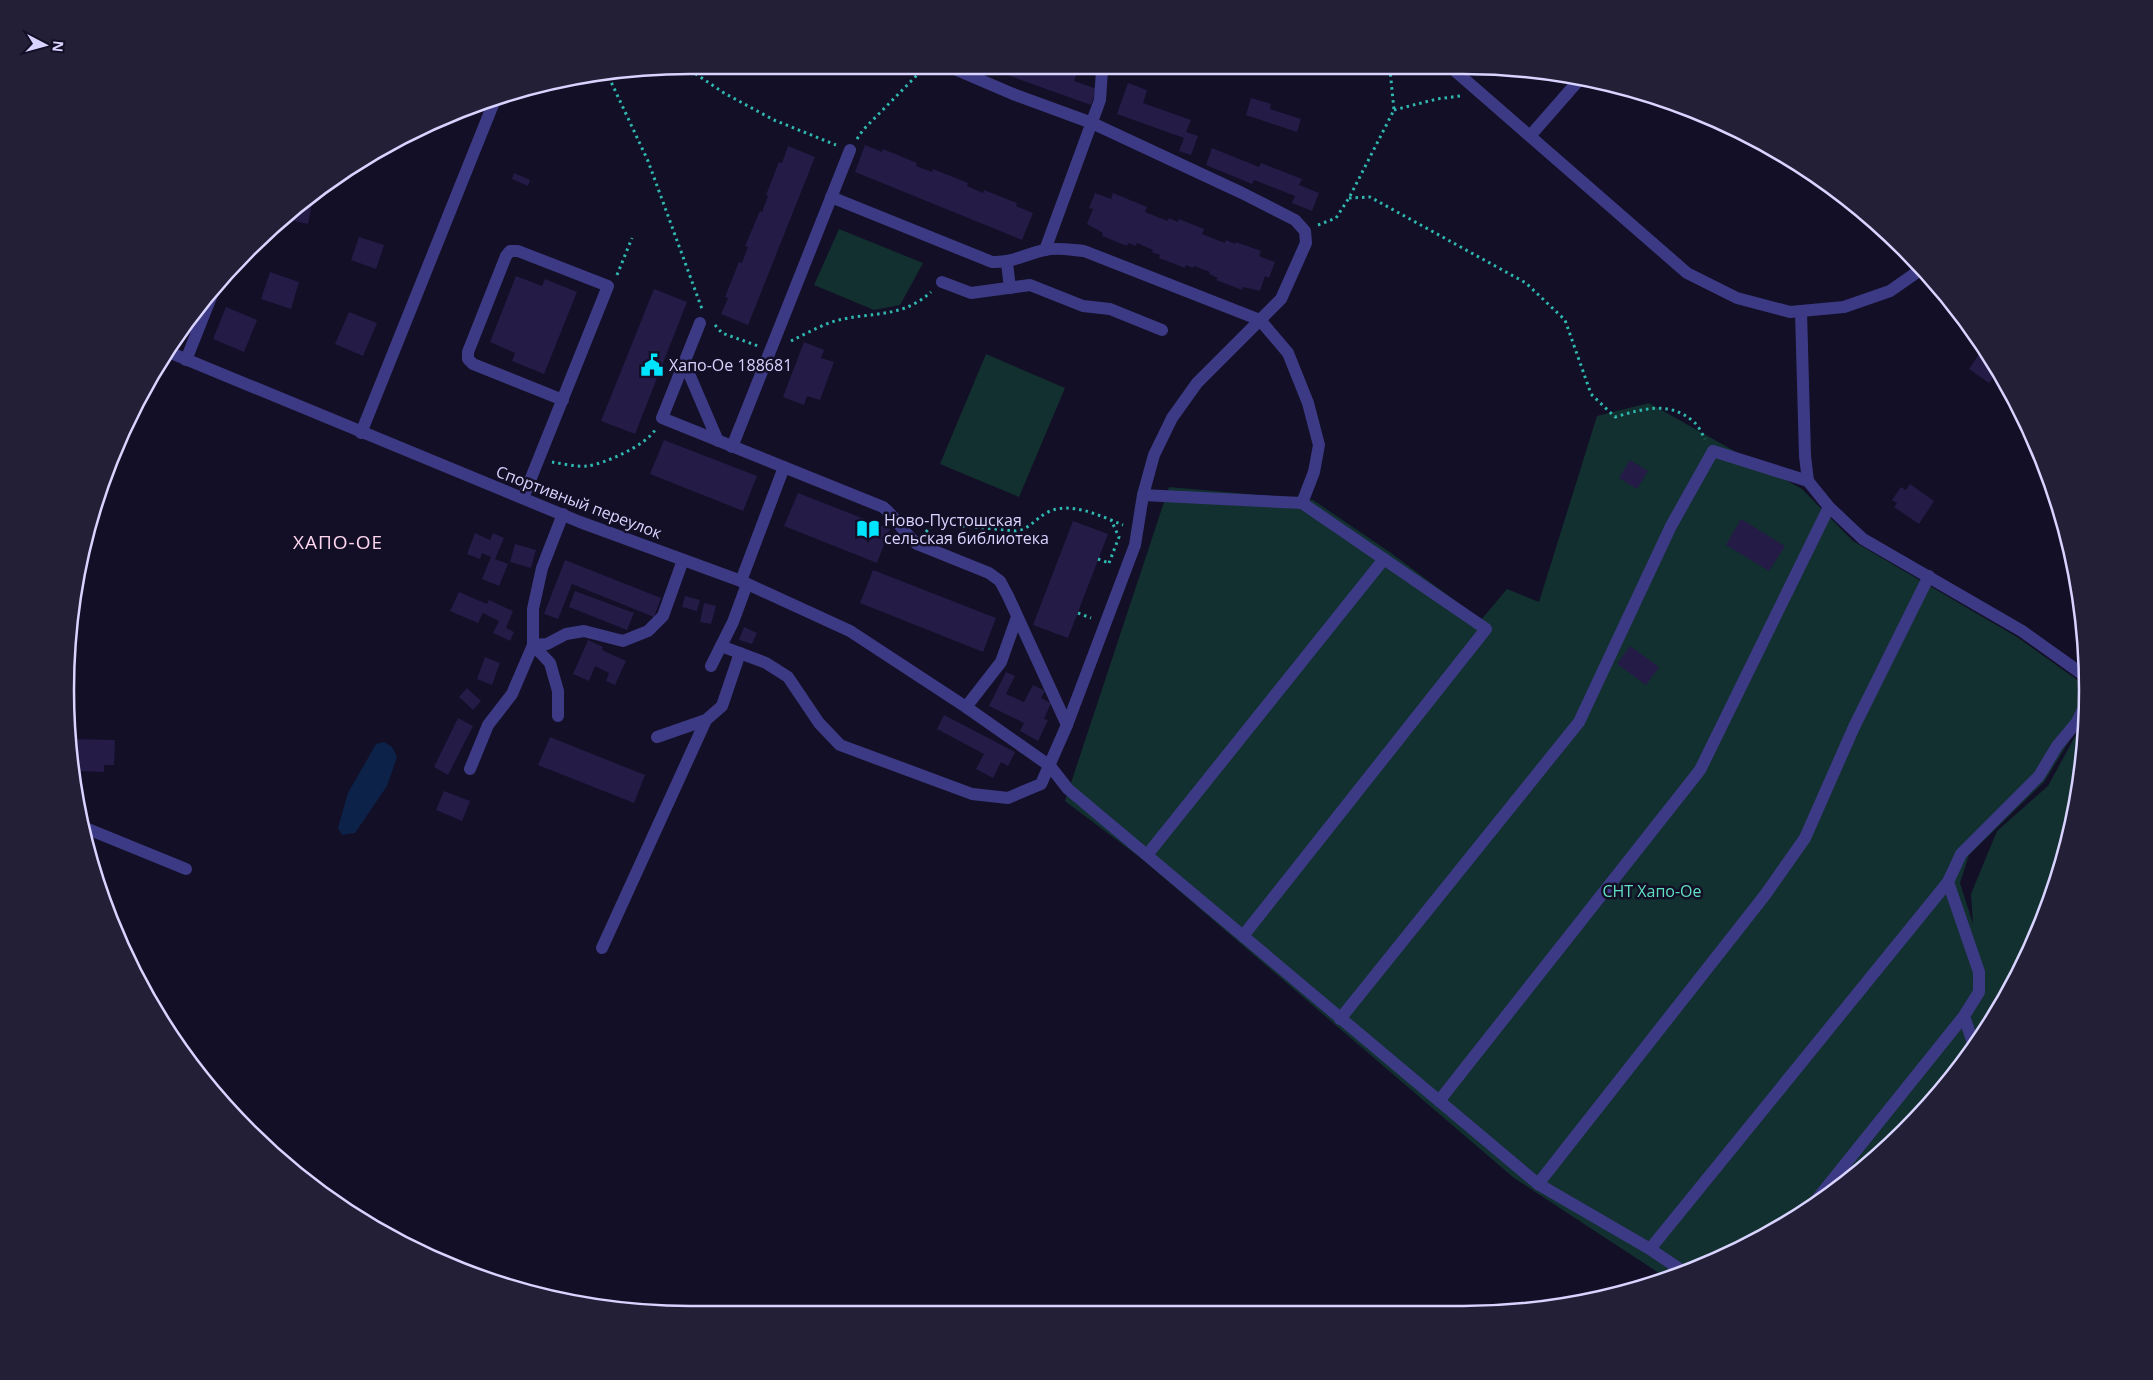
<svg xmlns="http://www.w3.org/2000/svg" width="2153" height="1380" viewBox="0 0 2153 1380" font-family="'Open Sans',sans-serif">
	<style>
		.green { fill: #12302f }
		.water { fill: #0c2248 }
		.building { fill: #241b47 }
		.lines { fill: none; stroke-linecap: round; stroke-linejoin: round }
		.path { stroke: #2fb8b0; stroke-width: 3; stroke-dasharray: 2.5 4; stroke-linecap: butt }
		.minor { stroke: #3d3a85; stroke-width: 12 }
		.labels { text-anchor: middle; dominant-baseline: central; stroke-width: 5; stroke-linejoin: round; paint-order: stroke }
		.poi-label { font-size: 16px; fill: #d9d4ff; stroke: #130f26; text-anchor: start }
		.street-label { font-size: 16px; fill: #d9d4ff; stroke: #130f26 }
		.park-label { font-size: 16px; fill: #5fe0c0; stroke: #130f26 }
		.quarter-label { font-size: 19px; letter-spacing: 1px; fill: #ffd6f0; stroke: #130f26 }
		.rim { fill: none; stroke: #d9d4ff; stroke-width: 2.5 }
	</style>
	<rect width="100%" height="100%" fill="#130f26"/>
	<g class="green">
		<polygon points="839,229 923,263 900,305 874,310 814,285"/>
		<polygon points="986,354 1065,388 1019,497 940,464"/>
		<polygon points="1649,403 1802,489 1853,541 2017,637 2083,684 2085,688 2086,714 2044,782 1969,855 1960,883 1973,924 1971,894 1997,831 2048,786 2086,716 2087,731 2067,852 2023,967 1959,1071 1875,1160 1775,1231 1665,1277 1514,1178 1142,859 1065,801 1169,487 1313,500 1391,553 1481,620 1507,589 1539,602 1597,416"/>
	</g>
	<polygon class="water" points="384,742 392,747 397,757 387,786 355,833 342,835 338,828 348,793 376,744"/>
	<g class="building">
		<polygon points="1045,70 1057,75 1059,70 1078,70 1074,81 1097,89 1091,105 996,71"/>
		<polygon points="1128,83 1147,90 1143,103 1191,120 1186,132 1198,136 1191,155 1179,151 1184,138 1117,114"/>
		<polygon points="1251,98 1271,104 1270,109 1301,119 1297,132 1246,115"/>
		<polygon points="865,145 882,152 883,149 917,163 916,166 932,172 933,169 968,183 967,186 983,193 984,190 1017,203 1016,206 1033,213 1022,240 855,172"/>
		<polygon points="788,146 815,157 748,325 721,314 728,298 725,297 739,262 742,263 748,247 745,246 760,211 762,212 768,196 766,195 779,162 782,163"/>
		<polygon points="1212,148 1259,167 1261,163 1302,179 1299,185 1319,193 1312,211 1292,203 1295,196 1254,180 1252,184 1206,165"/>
		<polygon points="514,173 530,180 528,186 512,179"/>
		<polygon points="1095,193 1111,199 1113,193 1147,207 1145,212 1168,221 1169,218 1178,222 1179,219 1204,229 1202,234 1225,243 1226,240 1235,244 1236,242 1261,251 1259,256 1275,262 1269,278 1265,276 1260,291 1243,287 1242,290 1216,280 1218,278 1209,274 1210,272 1194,266 1193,268 1186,265 1185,268 1159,258 1160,255 1152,252 1153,250 1137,243 1136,246 1128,243 1127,246 1102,236 1103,233 1087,224 1093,209 1089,208"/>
		<polygon points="308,197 313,198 308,224 281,218"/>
		<polygon points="359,237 384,245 376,269 351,260"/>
		<polygon points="270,272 299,282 291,309 261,299"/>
		<polygon points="516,276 542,286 545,279 577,292 544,374 512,361 515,353 490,342"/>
		<polygon points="654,289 687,302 635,434 601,421"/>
		<polygon points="226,307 257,320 244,352 213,339"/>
		<polygon points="349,312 377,323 363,356 335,344"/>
		<polygon points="804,342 824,350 821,358 834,362 820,400 807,396 804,405 783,397"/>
		<polygon points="1983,348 1999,370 1989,383 1969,369"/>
		<polygon points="664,440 757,476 743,511 650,474"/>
		<polygon points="1630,460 1648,471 1637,489 1619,478"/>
		<polygon points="1910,484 1934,501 1919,524 1894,507 1897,503 1892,500 1901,487 1906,490"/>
		<polygon points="798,493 890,529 877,563 784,526"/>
		<polygon points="1741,519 1785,546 1769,571 1726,545"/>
		<polygon points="1073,521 1108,534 1068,638 1033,625"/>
		<polygon points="475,533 490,540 493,533 504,538 495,559 508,564 499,586 482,579 491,557 482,553 480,559 467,554"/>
		<polygon points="515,544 536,550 531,568 510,562"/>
		<polygon points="565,560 661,598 654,617 572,584 558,619 544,614"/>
		<polygon points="873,570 996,618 983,652 860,603"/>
		<polygon points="575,591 634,613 627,630 569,607"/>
		<polygon points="459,592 487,604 489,600 513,611 506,628 514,632 510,641 493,633 499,621 483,613 478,623 450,611"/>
		<polygon points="685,596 700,600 697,611 682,607"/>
		<polygon points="704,603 716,606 711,624 700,622"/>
		<polygon points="744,627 757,633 752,644 739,640"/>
		<polygon points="588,640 603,647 602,650 626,661 615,685 606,681 609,673 595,666 589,681 573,674"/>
		<polygon points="1630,646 1659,667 1646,685 1617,664"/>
		<polygon points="485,657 500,663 492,685 477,679"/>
		<polygon points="1006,672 1015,676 1006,694 1024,702 1033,685 1045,691 1041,698 1051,703 1044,719 1048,720 1038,741 1020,731 1024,723 989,706"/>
		<polygon points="467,688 481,701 473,710 459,697"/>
		<polygon points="944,715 1015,752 1008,766 1001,762 993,778 976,769 984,754 937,729"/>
		<polygon points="458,718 473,726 448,775 434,767"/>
		<polygon points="550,737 645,775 634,803 538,765"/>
		<polygon points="72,739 115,740 114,765 104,765 104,772 76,771"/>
		<polygon points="444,791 470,801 462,821 436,810"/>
	</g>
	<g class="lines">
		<g class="path">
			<polyline points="690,70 724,93 774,120 836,145"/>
			<polyline points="606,71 648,161 702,309"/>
			<polyline points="1394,110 1437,99 1460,96"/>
			<polyline points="857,139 863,130 922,70"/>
			<path d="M1349,198L1370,197L1526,283L1565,320L1591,394L1615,417C1643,409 1669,400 1694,422C1699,426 1702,434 1705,439"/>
			<polyline points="1318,225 1336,218 1349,198 1394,110 1390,70"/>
			<polyline points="617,275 632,238"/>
			<polyline points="715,325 722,333 758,346"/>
			<path d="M791,341C803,335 816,328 829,323C866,310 899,321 931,292"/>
			<path d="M552,462C563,464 577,467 587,466C605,464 646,445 655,430"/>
			<path d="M926,532L930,527L941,524L1016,531C1031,528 1034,520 1046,513C1070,500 1100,516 1123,525"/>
			<polyline points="1098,559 1109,563"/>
			<polyline points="1109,563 1119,537 1111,520"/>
			<polyline points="1078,613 1091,618"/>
		</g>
		<g class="minor">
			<polyline points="1454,70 1687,273 1737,298 1790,312 1844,307 1890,291 1923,268"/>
			<polyline points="1530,136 1579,80"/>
			<path d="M831,197L992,262C1013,263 1025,254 1045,250C1057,247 1071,250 1084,251L1260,320L1288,353L1308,403L1319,445L1314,472L1302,503"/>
			<polyline points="1045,250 1100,100 1102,70"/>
			<polyline points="1007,263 1010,288"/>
			<polyline points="942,282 971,293 1030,285 1083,306 1110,309 1162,330"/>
			<polyline points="1801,311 1805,456 1808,481 1829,507 1863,539 2022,631 2085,676"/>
			<path d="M700,323L662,418L883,507C897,518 903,533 917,544L989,573L1000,581L1008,596L1067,725"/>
			<polyline points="166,351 580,522 741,581 850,631 966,707 1050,766 1068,789 1538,1184 1650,1249 1681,1270"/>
			<polyline points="186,360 215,287"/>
			<polyline points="684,362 718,441"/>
			<polyline points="361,433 496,97"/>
			<polyline points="732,447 850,150"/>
			<polyline points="1143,495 1302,503 1486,629 1243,936"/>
			<polyline points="523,498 608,286 518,251 510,251 506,256 468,352 468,359 473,364 563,400"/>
			<polyline points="741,581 784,467"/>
			<polyline points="533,645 547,644 566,634 584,631 623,641 648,631 663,616 683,560"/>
			<polyline points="533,645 550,663 558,691 558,716"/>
			<polyline points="721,646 766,663 788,677 819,723 840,745 972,794 1008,798 1041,784 1067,725 1135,545 1143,495 1154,455 1172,418 1197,383 1281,299 1306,243 1305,231 1295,220 1242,193 1092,123 1013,94 957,70"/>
			<polyline points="711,666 733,622 747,584"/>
			<polyline points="966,707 1001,662 1017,617"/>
			<polyline points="657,737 706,720 722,706 740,653"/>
			<polyline points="470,769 488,725 512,694 533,645 533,609 542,568 563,514"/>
			<polyline points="83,827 186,869"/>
			<polyline points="1147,855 1384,559"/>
			<polyline points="602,948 706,720"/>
			<polyline points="1340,1019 1579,722 1671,526 1713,451 1808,481"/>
			<polyline points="1974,1046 1964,1016 1979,992 1979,972 1948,882 1961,854 2039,776 2057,746 2077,722 2086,703"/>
			<polyline points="1439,1101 1700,770 1829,507"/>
			<polyline points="1538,1184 1765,895 1805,838 1854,727 1929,576"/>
			<polyline points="1814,1203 1964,1016"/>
			<polyline points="1650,1249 1948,882"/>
		</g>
	</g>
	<defs>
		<symbol id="civic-bare" viewBox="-9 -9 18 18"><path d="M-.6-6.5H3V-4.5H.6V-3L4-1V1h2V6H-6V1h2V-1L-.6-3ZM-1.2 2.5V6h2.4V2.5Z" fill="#00e5ff" stroke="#130f26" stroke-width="2.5" paint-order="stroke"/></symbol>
		<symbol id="library-bare" viewBox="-9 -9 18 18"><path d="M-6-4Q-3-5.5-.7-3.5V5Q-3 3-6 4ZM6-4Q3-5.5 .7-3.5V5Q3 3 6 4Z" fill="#00e5ff" stroke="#130f26" stroke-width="2.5" paint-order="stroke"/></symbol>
	</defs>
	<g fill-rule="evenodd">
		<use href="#civic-bare" x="636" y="349" width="32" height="32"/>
		<use href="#library-bare" x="852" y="513" width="32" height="32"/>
	</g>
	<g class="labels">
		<g class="poi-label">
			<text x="669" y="365">Хапо-Ое 188681</text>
			<text x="884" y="520">Ново-Пустошская<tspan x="884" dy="18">сельская библиотека</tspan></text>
		</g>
		<g class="street-label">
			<text transform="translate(579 502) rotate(21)">Спортивный переулок</text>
		</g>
		<g class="park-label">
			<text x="1652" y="891">СНТ Хапо-Ое</text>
		</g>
		<g class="quarter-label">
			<text x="338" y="542">ХАПО-ОЕ</text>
		</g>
	</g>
	<path d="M0 0H2153V1380H0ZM690 74H1463A616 616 0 0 1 2079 690V690A616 616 0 0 1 1463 1306H690A616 616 0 0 1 74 690V690A616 616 0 0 1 690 74Z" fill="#231f37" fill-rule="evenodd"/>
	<path class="rim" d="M690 74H1463A616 616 0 0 1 2079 690V690A616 616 0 0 1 1463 1306H690A616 616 0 0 1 74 690V690A616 616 0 0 1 690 74Z"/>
	<g transform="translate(45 45) rotate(96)" stroke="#130f26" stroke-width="4" paint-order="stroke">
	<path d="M0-4L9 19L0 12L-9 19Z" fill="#d9d4ff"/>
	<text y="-8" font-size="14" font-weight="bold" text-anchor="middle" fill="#d9d4ff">N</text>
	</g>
</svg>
